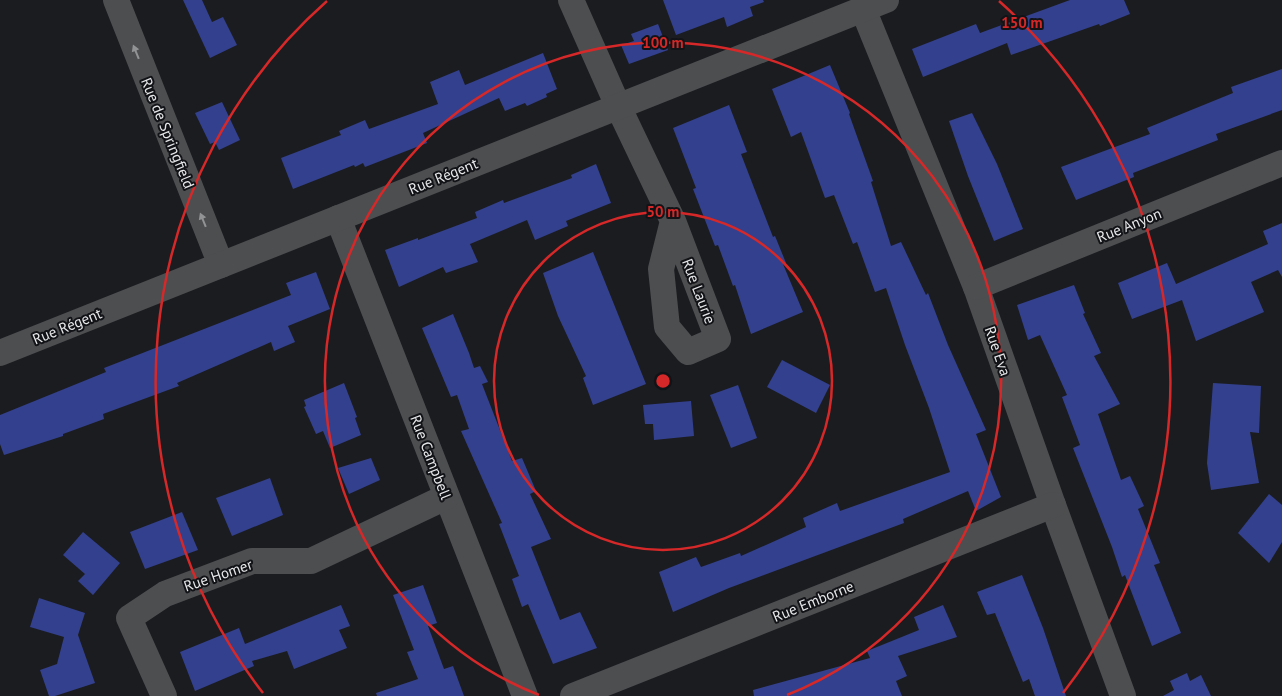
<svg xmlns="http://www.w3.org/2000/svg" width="1282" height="696" viewBox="0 0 1282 696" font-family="'PT Sans',sans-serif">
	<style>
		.building { fill: #33408d }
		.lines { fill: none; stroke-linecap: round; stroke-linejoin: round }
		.minor { stroke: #4d4e50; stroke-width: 26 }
		.oneway { fill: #929395 }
		.ring { fill: none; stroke: #d62828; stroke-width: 2.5 }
		.labels { text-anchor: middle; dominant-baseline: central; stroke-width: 4; stroke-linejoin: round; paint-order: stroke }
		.street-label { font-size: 15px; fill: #e7e8ea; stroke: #121317 }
		.centre { fill: #d62828; stroke: #121317; stroke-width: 2.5 }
		.ring-label { font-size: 15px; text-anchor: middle; font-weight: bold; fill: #d62828; stroke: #121317; stroke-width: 4; stroke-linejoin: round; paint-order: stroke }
	</style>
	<rect width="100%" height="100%" fill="#1b1c20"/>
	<g class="building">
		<polygon points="183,0 202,0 212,22 223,17 237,45 210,58"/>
		<polygon points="663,0 763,0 764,2 750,7 753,16 727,27 724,17 676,35"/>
		<polygon points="1070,0 1124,0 1130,14 1100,26 1099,24 1011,55 1007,43 923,77 912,49 976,24 980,33"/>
		<polygon points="658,24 668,50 629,64 621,45 634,41 631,34"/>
		<polygon points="543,53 557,89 546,94 547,97 527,106 525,103 505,111 499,98 423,133 427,143 365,167 363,163 355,167 354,165 293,189 281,158 341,135 339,131 365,120 369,129 438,104 430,82 459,70 465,85"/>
		<polygon points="830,65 850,113 849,114 873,181 871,182 891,246 901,242 926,295 928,293 948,345 986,430 976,434 1001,497 976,511 968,491 903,519 904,523 729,588 673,612 659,572 696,557 701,567 740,553 741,556 806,527 803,518 837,503 840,511 950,472 929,408 905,345 886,288 875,292 857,242 853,244 834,195 825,198 801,132 791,137 772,89"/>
		<polygon points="1282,69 1282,110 1216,134 1218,140 1133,173 1134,177 1076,200 1061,167 1150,134 1147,128 1233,93 1231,87"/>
		<polygon points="222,102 240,140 219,150 215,142 210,144 195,113"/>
		<polygon points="729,105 747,152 741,154 773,237 775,236 786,263 783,264 803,312 751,334 735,285 733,286 718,245 715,246 693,189 696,188 673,128"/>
		<polygon points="972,113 997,164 1023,229 994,241 968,176 949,121"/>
		<polygon points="596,164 611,203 566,221 568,226 535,240 527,220 470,244 478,262 446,273 443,267 399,287 385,250 418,238 418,240 477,218 475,212 503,200 504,203 572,178 571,175"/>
		<polygon points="1282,223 1282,277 1278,270 1251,282 1264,312 1196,341 1182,300 1132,319 1118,283 1167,263 1176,284 1268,244 1263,231"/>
		<polygon points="593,252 646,384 593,405 583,378 586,376 558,316 543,273"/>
		<polygon points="316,272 330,309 288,326 295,342 274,351 271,342 177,383 179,386 103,414 104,419 63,434 63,436 4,455 0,444 0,415 106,372 104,368 291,295 286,283"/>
		<polygon points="1074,285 1085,313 1083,314 1101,353 1094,356 1120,404 1098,414 1121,480 1130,476 1144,506 1138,509 1160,563 1154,565 1181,633 1152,646 1125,575 1122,577 1112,547 1073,448 1080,445 1062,397 1067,395 1040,335 1028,340 1017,305"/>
		<polygon points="453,314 469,353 474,368 480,366 488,382 482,384 512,461 522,458 536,491 530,494 551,539 531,547 560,620 580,612 597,648 553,664 528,604 522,607 512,579 519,576 499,524 502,523 461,431 469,429 457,395 451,397 422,328"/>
		<polygon points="782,360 830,385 816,413 767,387"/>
		<polygon points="344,383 357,417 355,418 361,435 330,448 323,431 316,434 304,407 306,406 304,400"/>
		<polygon points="1213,383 1261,386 1259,433 1250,432 1259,483 1211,490 1207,463"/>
		<polygon points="738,385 757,438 731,448 710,395"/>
		<polygon points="691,401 694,436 654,440 653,424 645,424 643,405"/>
		<polygon points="371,458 380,480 349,494 338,468"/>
		<polygon points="270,478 283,515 232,536 216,498"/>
		<polygon points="1269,494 1282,505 1282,542 1269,563 1238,533"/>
		<polygon points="182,512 198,550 145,569 130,532"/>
		<polygon points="83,532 120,563 93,595 78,581 85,574 63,555"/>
		<polygon points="1022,575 1043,628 1066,696 1035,696 1029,679 1023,682 995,613 987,615 977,592"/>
		<polygon points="423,585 437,623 428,626 444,669 453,666 464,696 377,696 376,693 418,679 407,652 414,650 393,595"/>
		<polygon points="39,598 85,613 78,635 95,683 55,696 49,696 40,670 57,664 64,637 30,627"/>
		<polygon points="341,605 350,626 339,630 347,648 294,669 287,651 252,661 254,666 195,691 180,652 239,628 245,644"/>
		<polygon points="943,605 957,637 898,656 907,676 896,681 902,696 754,696 753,690 870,658 867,651 919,630 914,617"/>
		<polygon points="1187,673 1190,681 1201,675 1211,696 1163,696 1174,690 1170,681"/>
	</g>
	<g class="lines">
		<g class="minor">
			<polyline points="116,0 221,265"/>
			<polyline points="571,0 618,106 673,221 718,339 688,352 667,327 661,269 673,221"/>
			<polyline points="863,9 976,287 1053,505 1123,696"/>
			<polyline points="338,218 525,696"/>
			<polyline points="976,287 1282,163"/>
			<polyline points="0,353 886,0"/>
			<polyline points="164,696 129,618 165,594 252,561 311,561 446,497"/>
			<polyline points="573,696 1053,505"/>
		</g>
	</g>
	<defs><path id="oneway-solid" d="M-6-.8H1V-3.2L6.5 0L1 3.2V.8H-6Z" transform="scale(1.25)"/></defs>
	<g class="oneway">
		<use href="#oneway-solid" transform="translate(136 52) rotate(-112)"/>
		<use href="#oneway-solid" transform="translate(203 220) rotate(-112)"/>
	</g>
	<g class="ring">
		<circle cx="663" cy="381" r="169"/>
		<path d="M539 695A338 338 0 1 1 787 695"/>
		<path d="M263 693A507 507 0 0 1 327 1M999 1A507 507 0 0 1 1063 693"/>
	</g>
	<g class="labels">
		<g class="street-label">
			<text transform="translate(168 133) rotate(68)">Rue de Springfield</text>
			<text transform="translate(443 176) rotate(-22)">Rue Régent</text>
			<text transform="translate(1129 225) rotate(-22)">Rue Anyon</text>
			<text transform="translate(699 291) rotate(69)">Rue Laurie</text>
			<text transform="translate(67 326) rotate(-22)">Rue Régent</text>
			<text transform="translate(998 351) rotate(71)">Rue Eva</text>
			<text transform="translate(431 457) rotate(69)">Rue Campbell</text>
			<text transform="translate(218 575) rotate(-19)">Rue Homer</text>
			<text transform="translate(813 601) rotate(-22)">Rue Emborne</text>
		</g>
	</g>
	<circle cx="663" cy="381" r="8" class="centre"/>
	<g class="ring-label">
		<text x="1022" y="28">150 m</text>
		<text x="663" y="48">100 m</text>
		<text x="663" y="217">50 m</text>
	</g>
</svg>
